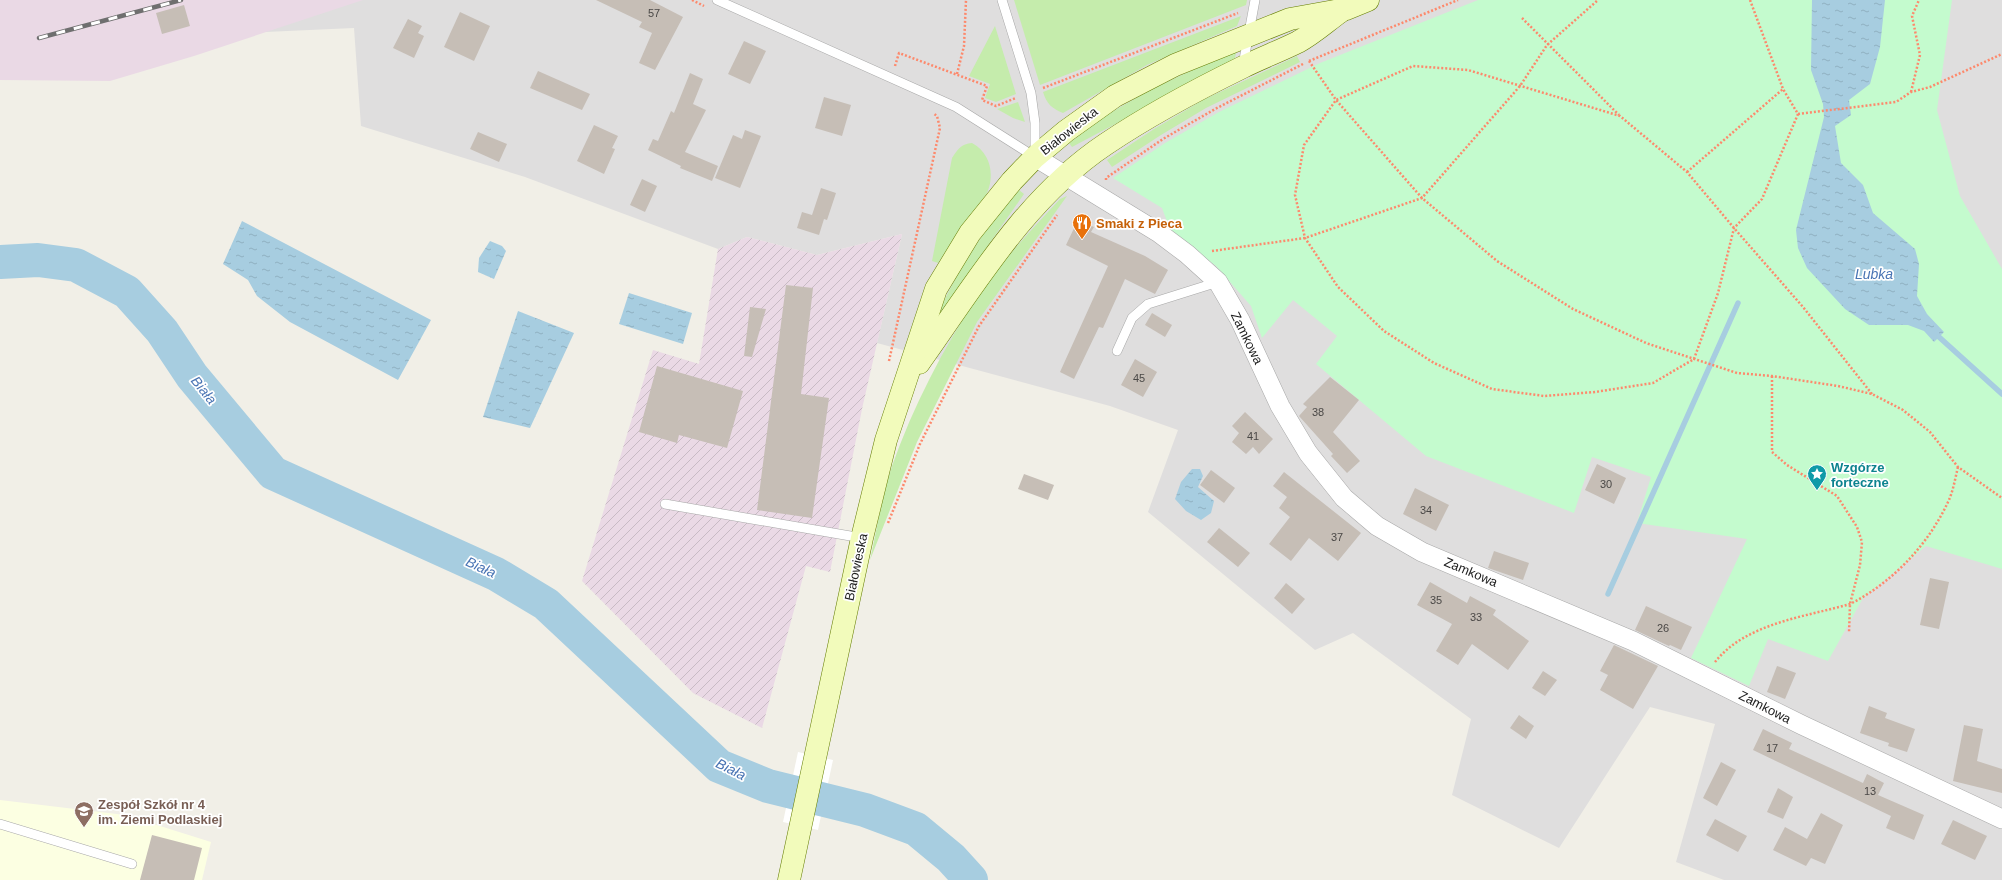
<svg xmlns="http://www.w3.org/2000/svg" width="2002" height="880" viewBox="0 0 2002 880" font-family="Arial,sans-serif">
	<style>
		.residential { fill: #dfdede }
		.industrial { fill: url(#industrial-furrows) }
		.education { fill: #fcffe2 }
		.railway { fill: #ead9e5 }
		.grass { fill: #c5ecac }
		.park { fill: #c4fbce }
		.water { fill: url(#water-ripples) }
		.pier { fill: #fff }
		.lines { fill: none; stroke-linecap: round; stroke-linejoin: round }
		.stream { stroke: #a7cde0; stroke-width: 5.5 }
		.river { stroke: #a7cde0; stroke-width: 34 }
		.building { fill: #c6beb6 }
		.lane-casing { stroke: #a8a8a8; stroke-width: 10 }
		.street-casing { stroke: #a8a8a8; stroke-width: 20 }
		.secondary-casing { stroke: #647d02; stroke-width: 23 }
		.path { stroke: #fd896c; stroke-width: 2.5; stroke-dasharray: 2 2; stroke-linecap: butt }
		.lane { stroke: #fff; stroke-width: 9 }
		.street { stroke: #fff; stroke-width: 19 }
		.secondary { stroke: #f2fbbb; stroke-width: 22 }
		.rail-casing { stroke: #6f6f6f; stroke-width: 4.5 }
		.rail { stroke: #fff; stroke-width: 3; stroke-dasharray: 9; stroke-linecap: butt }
		.labels { text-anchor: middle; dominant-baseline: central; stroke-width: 3.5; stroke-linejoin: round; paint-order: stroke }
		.number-label { font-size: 11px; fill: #4a4846 }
		.street-label { font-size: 13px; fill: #212121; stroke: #fff }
		.food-label { font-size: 13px; font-weight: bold; fill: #c56008; stroke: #fff; text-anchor: start }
		.culture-label { font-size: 13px; font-weight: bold; fill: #0d838f; stroke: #fff; text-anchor: start }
		.education-label { font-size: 13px; font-weight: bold; fill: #785e54; stroke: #fff; text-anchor: start }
		.water-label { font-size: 14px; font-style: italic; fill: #4974b4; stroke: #fff }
	</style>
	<defs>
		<pattern id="industrial-furrows" width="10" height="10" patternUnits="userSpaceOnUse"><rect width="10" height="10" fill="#ead9e5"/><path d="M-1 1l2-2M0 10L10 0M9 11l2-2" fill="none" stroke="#c8bac4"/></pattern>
		<pattern id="water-ripples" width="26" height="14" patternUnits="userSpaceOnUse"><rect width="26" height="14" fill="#a7cde0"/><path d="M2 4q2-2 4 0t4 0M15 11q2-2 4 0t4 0" fill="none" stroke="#8fb0c0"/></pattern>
	</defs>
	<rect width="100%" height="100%" fill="#f1efe7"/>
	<polygon class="residential" points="0,0 2002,0 2002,880 1724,880 1676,862 1715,724 1650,707 1559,848 1452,795 1471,719 1353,633 1315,650 1148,512 1178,430 1110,406 877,343 902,234 817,255 747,237 718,249 525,177 361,126 354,28 0,44"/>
	<polygon class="industrial" points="902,234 862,409 830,572 806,566 762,728 693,693 582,581 653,350 699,364 718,249 747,237 817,255"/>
	<polygon class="education" points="0,800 125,815 211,842 202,880 0,880"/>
	<polygon class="railway" points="0,0 363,0 194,56 110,81 0,80"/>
	<g class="grass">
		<polygon points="1014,0 1247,0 1246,5 1040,85"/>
		<path d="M1241,16L1237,26L1147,65L1063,113C1051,108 1047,104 1043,92Z"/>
		<polygon points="995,26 1016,94 996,102 985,98 990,84 969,76"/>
		<polygon points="1237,49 1235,58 1230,63 1072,147 1069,143 1105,116 1150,90"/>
		<polygon points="1297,56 1300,62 1206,108 1161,135 1112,167 1107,160 1154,129 1203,100"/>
		<polygon points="1018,102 1025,122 1013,118 997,109"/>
		<path d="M972,143C993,154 996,181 983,200C977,209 969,218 963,227C954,239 946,251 938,263L932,261L952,158C958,149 961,144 972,143Z"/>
		<polygon points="1019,190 1024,194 927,333 959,272 985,231"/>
		<path d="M1067,196L977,322L917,442L870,560C877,529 882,495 892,466C913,407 943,348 978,296C1002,261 1031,230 1060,199Z"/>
	</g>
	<polygon class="park" points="1478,0 1952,0 1937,110 1960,196 2002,269 2002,569 1926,546 1863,598 1828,661 1768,639 1749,686 1691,658 1747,539 1637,523 1651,477 1592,457 1574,513 1426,456 1316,364 1337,336 1293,300 1262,338 1251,306 1216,266 1171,232 1162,208 1113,178 1165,143 1219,112 1320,63"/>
	<g class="water">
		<polygon points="1812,0 1885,0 1880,47 1870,84 1849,100 1851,115 1835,126 1841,163 1863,185 1873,213 1915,249 1919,264 1917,296 1927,314 1944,332 1934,342 1924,331 1908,325 1869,325 1845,309 1807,268 1798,248 1796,230 1824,117 1823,104 1811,70"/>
		<polygon points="242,221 431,320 398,380 290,322 257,296 248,280 223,264"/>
		<polygon points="490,241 502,246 506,251 494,279 478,272 479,258"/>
		<polygon points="629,293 692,313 683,344 619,324"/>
		<polygon points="518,311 574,333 530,428 483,417"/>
		<polygon points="1192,469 1200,469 1203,476 1198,487 1214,501 1211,513 1201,520 1186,511 1175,499 1181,482"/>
	</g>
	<polygon class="pier" points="798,752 833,760 818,830 783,822"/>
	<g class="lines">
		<g class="stream">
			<polyline points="1939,337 2002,394"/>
			<polyline points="1608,594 1738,303"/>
		</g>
		<polyline class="river" points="0,262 38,260 76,265 127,292 162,331 192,376 273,473 496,574 546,604 719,766 768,786 865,810 916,829 951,858 971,880"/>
	</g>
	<g class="building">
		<polygon points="596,0 650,0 683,17 655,70 639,63 652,33 639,27 642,22"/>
		<polygon points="184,5 190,26 162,34 156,13"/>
		<polygon points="460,12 490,26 474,61 444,47"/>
		<polygon points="408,19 422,26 418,33 424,36 414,58 393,48"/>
		<polygon points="744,41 766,51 750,84 728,74"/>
		<polygon points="538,71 590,94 582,110 530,88"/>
		<polygon points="690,73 703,79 693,104 706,110 685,152 718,166 712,181 680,168 681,166 648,150 653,139 658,141 671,111 674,113"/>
		<polygon points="824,97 851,105 842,136 815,128"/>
		<polygon points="594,125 618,136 612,148 615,149 604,174 577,161"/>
		<polygon points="745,130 761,136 740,188 715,178 733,135 742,139"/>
		<polygon points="478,132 507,144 499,162 470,149"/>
		<polygon points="642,179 657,186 645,212 630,205"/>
		<polygon points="821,188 836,193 827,220 824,219 819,235 797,228 802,212 812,215"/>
		<polygon points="1078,220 1094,227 1091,232 1145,256 1168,270 1155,294 1125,279 1103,328 1099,327 1074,379 1060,372 1108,266 1066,245"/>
		<polygon points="786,285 813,288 801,394 829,398 812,518 757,510"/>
		<polygon points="750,307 766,309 752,357 744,356"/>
		<polygon points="1152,313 1172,325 1165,337 1145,325"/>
		<polygon points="1135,359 1157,372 1143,397 1121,385"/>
		<polygon points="657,366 743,391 727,448 679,435 677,443 639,432"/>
		<polygon points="1330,377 1359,400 1333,432 1360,461 1347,473 1331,456 1333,454 1299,416 1307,407 1303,404"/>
		<polygon points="1245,412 1273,439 1259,454 1253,447 1246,454 1232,442 1239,433 1232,426"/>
		<polygon points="1597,464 1626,478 1614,504 1585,490"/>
		<polygon points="1211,470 1235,488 1224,503 1200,485"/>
		<polygon points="1284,472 1361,533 1338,561 1309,538 1291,561 1269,544 1290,517 1279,508 1287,497 1273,486"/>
		<polygon points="1024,474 1054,485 1048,500 1018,489"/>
		<polygon points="1415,488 1449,505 1436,531 1403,514"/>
		<polygon points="1219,528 1250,553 1238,567 1207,542"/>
		<polygon points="1494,551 1529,563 1523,580 1488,568"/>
		<polygon points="1930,578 1949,582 1939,629 1920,625"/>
		<polygon points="1430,582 1467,603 1470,596 1496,610 1493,615 1529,641 1508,670 1472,644 1458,665 1436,651 1452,624 1417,605"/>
		<polygon points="1286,583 1305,599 1292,614 1274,598"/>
		<polygon points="1646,606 1692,627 1681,650 1670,645 1669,646 1635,630"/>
		<polygon points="1614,645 1658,666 1633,709 1600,690 1608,675 1600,671"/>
		<polygon points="1777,666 1796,673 1785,699 1767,692"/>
		<polygon points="1543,671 1557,680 1545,696 1532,688"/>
		<polygon points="1869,706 1887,713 1885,718 1915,729 1907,752 1888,746 1889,743 1860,733"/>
		<polygon points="1519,715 1534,726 1526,739 1510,728"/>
		<polygon points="1964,725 1983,729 1977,761 2002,769 2002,793 1953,781"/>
		<polygon points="1763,729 1792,743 1789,749 1863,783 1867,774 1884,783 1878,795 1924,815 1914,840 1886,828 1891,816 1753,750"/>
		<polygon points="1721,762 1736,770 1717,806 1703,798"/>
		<polygon points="1778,788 1793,797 1783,819 1767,812"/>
		<polygon points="1821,813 1843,825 1825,864 1811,858 1806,866 1773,850 1785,827 1807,839"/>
		<polygon points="1715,819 1747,836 1738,852 1706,835"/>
		<polygon points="1953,820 1987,836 1975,860 1941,844"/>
		<polygon points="152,835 202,848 194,880 140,880"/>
	</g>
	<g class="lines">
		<defs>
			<g id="lane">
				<polyline points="717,0 956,107 1035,157"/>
				<polyline points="1002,0 1031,93 1035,123 1035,154"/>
				<polyline points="1243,65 1255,0"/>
				<polyline points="1117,351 1132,318 1148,304 1218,282"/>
				<polyline points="665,504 862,538"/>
				<polyline points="0,824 132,864"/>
			</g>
			<polyline id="street" points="1035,157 1159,233 1187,254 1218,282 1240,320 1280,406 1308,453 1344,498 1377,526 1422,552 1633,641 1802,725 2002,819"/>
			<g id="secondary">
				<path d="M919,363C974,286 1025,198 1106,144C1149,115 1196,90 1243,67C1261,58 1280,51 1298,42C1313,34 1326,22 1340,12"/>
				<polyline points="789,880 862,538 886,440 936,289 970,233 1012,181 1035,157 1066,131 1115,96 1175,65 1290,19 1346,9 1368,0"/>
			</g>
		</defs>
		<use href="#lane" class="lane-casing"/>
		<use href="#street" class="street-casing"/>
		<use href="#secondary" class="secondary-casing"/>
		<g class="path">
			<polyline points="692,0 704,6"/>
			<polyline points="1750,0 1783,89 1798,114 1762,199 1734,228 1718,293 1694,359 1653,383 1595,392 1544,396 1492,389 1434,363 1384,331 1338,287 1305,238 1295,195 1304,145 1336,100 1413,66 1468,70 1620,116 1687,172 1734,228 1803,307 1872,394"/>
			<polyline points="1522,18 1619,115"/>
			<polyline points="1309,61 1336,100 1422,198 1497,261 1573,309 1646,343 1737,373 1772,376 1838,386 1872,394 1903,410 1930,432 1958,467 2002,498"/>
			<polyline points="1309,61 1458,0"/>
			<polyline points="895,66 899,53 987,86 982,100 996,106 1016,98"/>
			<polyline points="957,74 964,46 966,0"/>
			<polyline points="1043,88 1238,13"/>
			<polyline points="1911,92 1920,55 1912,16 1919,0"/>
			<polyline points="1798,114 1896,102 1911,92 1930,87 2002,54"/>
			<polyline points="1687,172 1783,89"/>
			<polyline points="1106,180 1106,178 1163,139 1215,109 1303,64"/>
			<polyline points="1212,251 1305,238 1422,198 1520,86 1547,45 1598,0"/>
			<polyline points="889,361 940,128 937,116 933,113"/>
			<polyline points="1772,376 1772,452 1787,465 1837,496 1857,527 1862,542 1860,565 1850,604 1849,633"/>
			<polyline points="888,523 920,444 979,326 1057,215"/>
			<path d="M1715,662C1746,623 1805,617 1850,604C1892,583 1928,545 1948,502C1953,492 1955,479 1958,467"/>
		</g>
		<use href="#lane" class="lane"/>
		<use href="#street" class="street"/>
		<use href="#secondary" class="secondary"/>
		<defs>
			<polyline id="rail" points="39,38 181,0"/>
		</defs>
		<use href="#rail" class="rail-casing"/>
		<use href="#rail" class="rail"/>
	</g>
	<defs>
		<symbol id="restaurant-pin" viewBox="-11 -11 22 30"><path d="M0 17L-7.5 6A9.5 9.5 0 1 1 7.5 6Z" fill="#e8710a" stroke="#fff"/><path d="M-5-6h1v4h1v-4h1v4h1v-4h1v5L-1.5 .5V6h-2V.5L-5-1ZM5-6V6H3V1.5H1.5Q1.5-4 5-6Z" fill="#fff"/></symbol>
		<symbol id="sight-pin" viewBox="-11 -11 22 30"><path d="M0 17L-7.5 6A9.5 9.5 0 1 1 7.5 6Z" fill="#0f9aa8" stroke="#fff"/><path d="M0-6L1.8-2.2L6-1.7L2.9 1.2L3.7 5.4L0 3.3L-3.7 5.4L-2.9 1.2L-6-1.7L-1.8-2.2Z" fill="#fff"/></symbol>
		<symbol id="school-pin" viewBox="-11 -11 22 30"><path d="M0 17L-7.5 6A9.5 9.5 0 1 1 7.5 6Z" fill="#8d6e63" stroke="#fff"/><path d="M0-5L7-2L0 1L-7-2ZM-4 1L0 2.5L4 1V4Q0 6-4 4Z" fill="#fff"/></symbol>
	</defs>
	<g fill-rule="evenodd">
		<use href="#restaurant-pin" x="1071" y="212" width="22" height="30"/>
		<use href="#sight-pin" x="1806" y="463" width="22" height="30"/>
		<use href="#school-pin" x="73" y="800" width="22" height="30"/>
	</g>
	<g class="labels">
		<g class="number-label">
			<text x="654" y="13">57</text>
			<text x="1139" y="378">45</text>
			<text x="1318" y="412">38</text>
			<text x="1253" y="436">41</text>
			<text x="1606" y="484">30</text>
			<text x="1426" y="510">34</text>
			<text x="1337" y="537">37</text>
			<text x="1436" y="600">35</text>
			<text x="1476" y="617">33</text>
			<text x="1663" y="628">26</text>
			<text x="1772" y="748">17</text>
			<text x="1870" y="791">13</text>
		</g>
		<g class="street-label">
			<text transform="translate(1069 131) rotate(-38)">Białowieska</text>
			<text transform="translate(1247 338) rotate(64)">Zamkowa</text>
			<text transform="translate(856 567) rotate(-78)">Białowieska</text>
			<text transform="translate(1471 572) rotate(23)">Zamkowa</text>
			<text transform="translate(1765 707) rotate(27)">Zamkowa</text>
		</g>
		<g class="food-label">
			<text x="1096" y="223">Smaki z Pieca</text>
		</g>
		<g class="culture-label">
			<text x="1831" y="467">Wzgórze<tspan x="1831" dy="15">forteczne</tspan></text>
		</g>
		<g class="education-label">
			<text x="98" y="804">Zespół Szkół nr 4<tspan x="98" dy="15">im. Ziemi Podlaskiej</tspan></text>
		</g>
		<g class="water-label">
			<text x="1874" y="274">Lubka</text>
			<text transform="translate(204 390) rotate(51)">Biała</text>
			<text transform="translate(481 567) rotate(25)">Biała</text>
			<text transform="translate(731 769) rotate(27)">Biała</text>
		</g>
	</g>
</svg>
